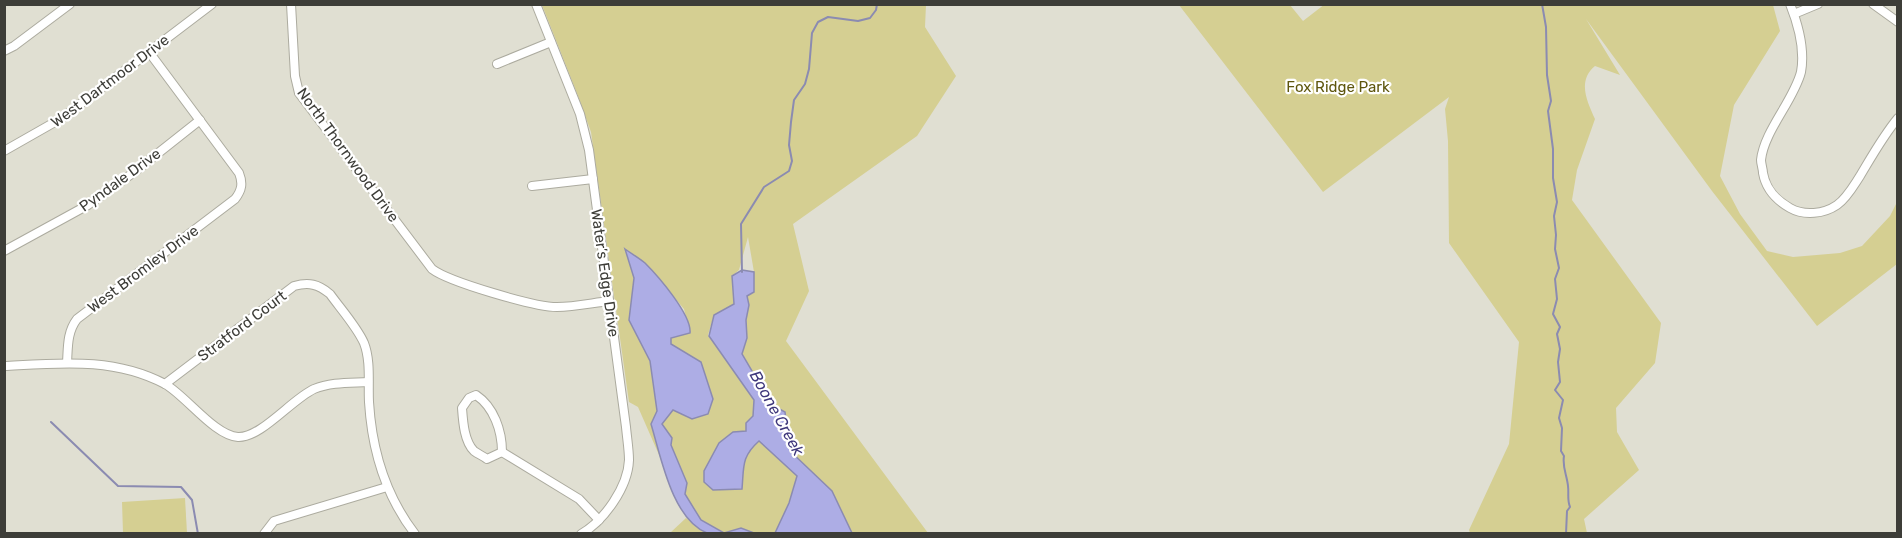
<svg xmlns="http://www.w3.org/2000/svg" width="1902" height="538" viewBox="0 0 1902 538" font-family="Rubik,sans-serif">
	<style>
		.green { fill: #d5cf92 }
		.water { fill: #adade5; stroke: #8b8bb1; stroke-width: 1.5 }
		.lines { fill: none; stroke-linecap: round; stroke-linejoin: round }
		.stream { stroke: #8b8bb1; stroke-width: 2 }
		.minor-casing { stroke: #acab9f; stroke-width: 10 }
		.minor { stroke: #fff; stroke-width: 8 }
		.labels { text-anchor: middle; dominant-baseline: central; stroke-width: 4.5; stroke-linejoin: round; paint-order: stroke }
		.street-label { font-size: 15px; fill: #3d3d38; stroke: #fff }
		.park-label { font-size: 15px; fill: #5e560d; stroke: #fff }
		.water-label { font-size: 16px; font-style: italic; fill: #3e377b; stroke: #fff }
	</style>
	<rect width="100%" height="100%" fill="#e0dfd2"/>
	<g class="green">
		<path d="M1325,4L1773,5L1780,31L1734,105L1720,176L1740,214L1767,251L1793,257L1840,253L1862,246L1890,216L1897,202V264L1817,326L1712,191L1586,19L1620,75L1595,66C1577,81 1587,101 1595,119L1577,170L1572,200L1661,323L1655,363L1616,408L1617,432L1639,470L1584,519L1587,533H1470L1469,530L1509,444L1519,342L1449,243L1448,141L1445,109L1449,97L1323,192L1179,5H1290L1303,21Z"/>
		<polygon points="542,5 926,5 925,27 956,76 917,136 793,224 809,291 786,341 928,533 852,533 832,491 790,451 785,412 772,406 742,353 747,338 746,320 749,305 747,296 754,292 754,272 748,237 739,270 732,276 734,304 714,315 708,335 754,400 753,416 746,431 742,489 744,464 748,452 759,441 798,476 789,503 775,533 754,533 741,528 724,533 701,520 685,494 687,483 671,445 672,438 662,424 673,410 692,418 708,414 713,399 701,362 671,344 671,338 690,333 684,309 645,263 626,250 634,278 629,320 650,361 657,411 651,424 663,464 638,407 629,402 591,132 578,96"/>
		<polygon points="185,498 187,533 123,533 122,502"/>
		<polygon points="686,518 708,533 670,533"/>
	</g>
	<g class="water">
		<path d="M625,249C632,254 639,258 645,263C658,276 692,315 690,333L671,338V344L701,362L713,399L708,414L692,419L673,410L662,424L672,438L671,445L687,483L685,494L701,520L724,533L741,528L754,533C744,534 715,536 707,533C672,519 661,457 651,424L657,411L650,361L629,320L634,278Z"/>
		<path d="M742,270L754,272V292L747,296L749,305L746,320L747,338L742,354L772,405L785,412L790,451L832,491L852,533H775L789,503L797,476L759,441C741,457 744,467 742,489L713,490L704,482V471L719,443L733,432L746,431V423L753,416L754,400L709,336L714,315L734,304L732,276Z"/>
	</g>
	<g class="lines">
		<g class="stream">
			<path d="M1542,4L1546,27L1547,75L1551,101L1548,111L1553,149V178L1557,202L1554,216L1556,235L1555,249L1559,268L1555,279L1557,299L1553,314L1560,327L1557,334L1560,349L1558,362L1560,382L1555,390L1563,400L1559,418L1562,428L1561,451L1564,456C1562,467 1567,475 1568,486C1569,494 1567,500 1570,507L1567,511L1566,534"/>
			<polyline points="742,272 741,224 764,187 789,171 792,161 789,145 791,122 794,100 805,84 809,69 812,33 818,22 828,17 858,21 870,18 876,10 877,4"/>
			<polyline points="51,422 118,486 181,487 192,500 198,534"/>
		</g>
		<defs>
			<g id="minor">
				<path d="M291,4L295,76L299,93L432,269C449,282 535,307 557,307C574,307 592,303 609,301"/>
				<path d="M536,4L580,114L589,150L626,427C627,438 629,450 629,460C628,487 604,521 581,534"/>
				<path d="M1790,4C1798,24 1805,50 1801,72C1794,100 1764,131 1761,160C1761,164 1763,169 1763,173C1766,190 1776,200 1790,208C1804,216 1824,214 1837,205C1847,198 1854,185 1860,176C1872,156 1883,136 1898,118"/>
				<polyline points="1873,4 1898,22"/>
				<polyline points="1794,14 1818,4"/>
				<polyline points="4,51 14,46 70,4"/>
				<polyline points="497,64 551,42"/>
				<polyline points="4,151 62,118 212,4"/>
				<polyline points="532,186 593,179"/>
				<polyline points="4,251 88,205 133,173 200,120"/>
				<path d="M67,363C68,347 67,332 77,319L235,199C242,190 243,183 239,173L149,52"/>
				<path d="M4,366C60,363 114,357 165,384C186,396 215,436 238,437C261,438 292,399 314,389C331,382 350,383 368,382"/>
				<path d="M165,384L294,286C309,282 318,284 330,294C340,308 357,327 364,343C371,361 368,383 369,402C372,451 385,495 415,534"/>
				<path d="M476,395C494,407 502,431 502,452L487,459C483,456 478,454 474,451C464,441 463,421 462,408L469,398Z"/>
				<polyline points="502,452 579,499 599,520"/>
				<polyline points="264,534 274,521 387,487"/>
			</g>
		</defs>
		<use href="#minor" class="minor-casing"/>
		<use href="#minor" class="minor"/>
	</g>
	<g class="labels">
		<g class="street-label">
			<text transform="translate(110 81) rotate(-37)">West Dartmoor Drive</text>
			<text transform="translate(348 155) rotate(54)">North Thornwood Drive</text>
			<text transform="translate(120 180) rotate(-36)">Pyndale Drive</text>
			<text transform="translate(143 269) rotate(-37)">West Bromley Drive</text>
			<text transform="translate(605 273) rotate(82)">Water’s Edge Drive</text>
			<text transform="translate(242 326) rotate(-37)">Stratford Court</text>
		</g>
		<g class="park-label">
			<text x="1338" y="87">Fox Ridge Park</text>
		</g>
		<g class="water-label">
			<text transform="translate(777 413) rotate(61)">Boone Creek</text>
		</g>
	</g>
	<rect width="1902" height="538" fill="none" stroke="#3d3d38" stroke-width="12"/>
</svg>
